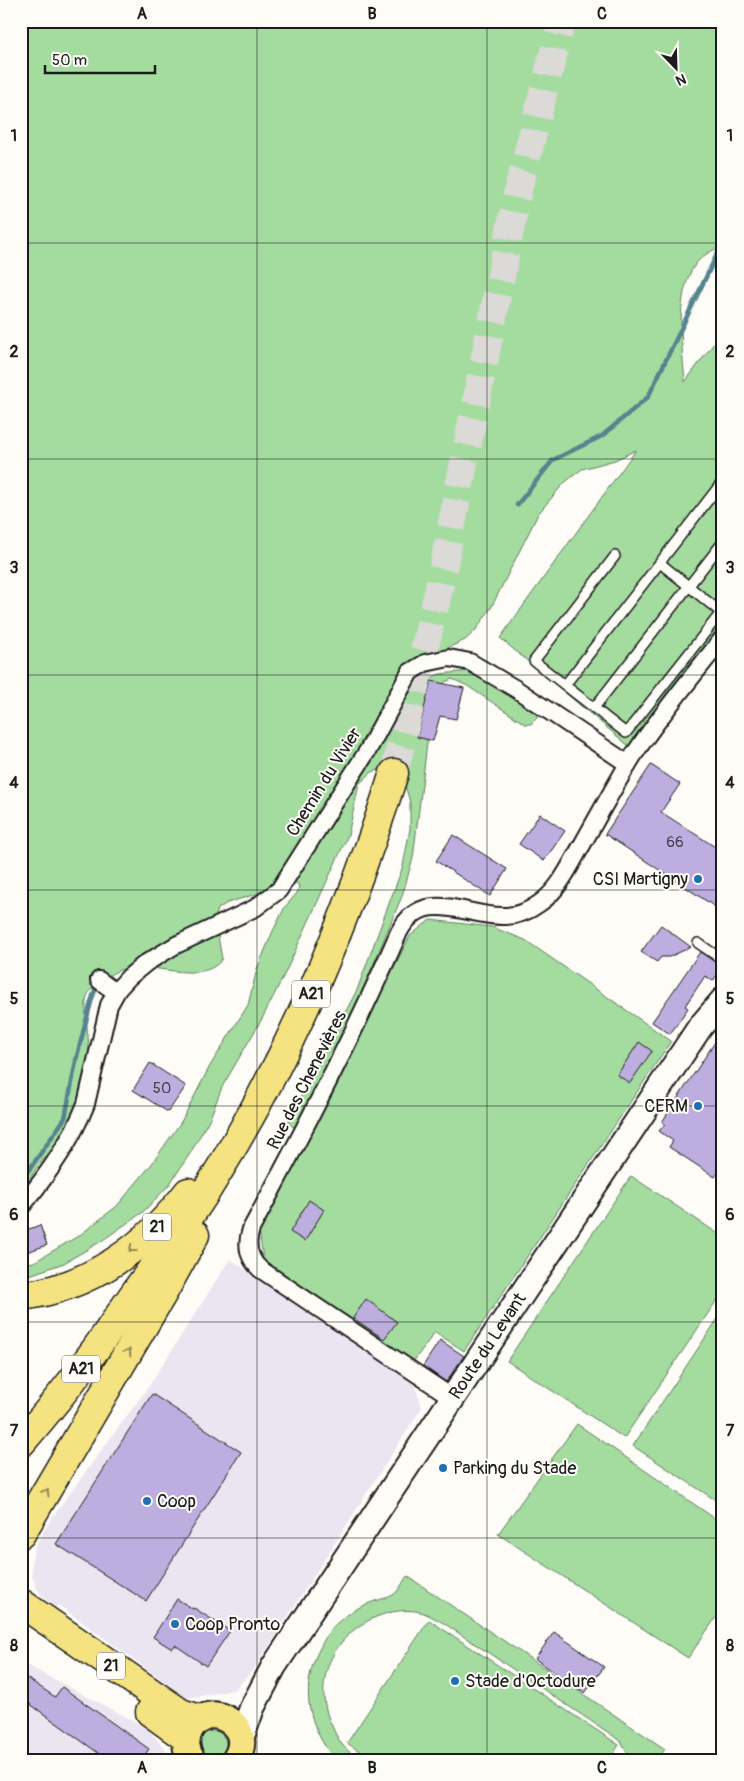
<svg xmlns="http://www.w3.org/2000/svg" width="744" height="1781" viewBox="0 0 744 1781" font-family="Pangolin,sans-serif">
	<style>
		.built { fill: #eae5f0 }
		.green { fill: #a4dca0; stroke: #607c5e }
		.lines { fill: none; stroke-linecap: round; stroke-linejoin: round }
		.stream { stroke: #56848e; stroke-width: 4.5 }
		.building { fill: #beaedf; stroke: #1c1c1c }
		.highway-tunnel { stroke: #dbdad6; stroke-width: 28; stroke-dasharray: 28 14; stroke-linecap: butt }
		.lane-casing { stroke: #1c1c1c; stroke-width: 12 }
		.street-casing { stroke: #1c1c1c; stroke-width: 20 }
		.secondary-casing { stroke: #1c1c1c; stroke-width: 28 }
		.primary-casing { stroke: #1c1c1c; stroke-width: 30 }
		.highway-casing { stroke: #1c1c1c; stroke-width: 31 }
		.lane { stroke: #fdfcf7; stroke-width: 9 }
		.street { stroke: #fdfcf7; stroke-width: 16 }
		.secondary { stroke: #fdfcf7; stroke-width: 24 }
		.primary { stroke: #f5e382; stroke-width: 26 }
		.highway { stroke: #f5e382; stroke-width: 28 }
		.oneway { stroke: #938954 }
		.grid { fill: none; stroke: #1c1c1c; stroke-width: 1; stroke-opacity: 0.55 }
		.poi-dot { fill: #1f6fb2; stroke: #fdfcf7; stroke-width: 2 }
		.labels { text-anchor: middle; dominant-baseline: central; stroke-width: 4; stroke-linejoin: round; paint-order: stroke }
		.number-label { font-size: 15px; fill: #44404d }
		.shield { fill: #fdfcf7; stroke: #605f5e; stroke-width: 1 }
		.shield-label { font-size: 16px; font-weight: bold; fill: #1c1c1c }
		.street-label { font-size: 18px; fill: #1c1c1c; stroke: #fdfcf7 }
		.poi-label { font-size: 18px; fill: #1c1c1c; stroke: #fdfcf7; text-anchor: start }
		.neatline { fill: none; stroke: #1c1c1c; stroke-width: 2 }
		.grid-label { font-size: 16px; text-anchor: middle; font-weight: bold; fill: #1c1c1c }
	</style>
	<rect width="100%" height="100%" fill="#fdfcf7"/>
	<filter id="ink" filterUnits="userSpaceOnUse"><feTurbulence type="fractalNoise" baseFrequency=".02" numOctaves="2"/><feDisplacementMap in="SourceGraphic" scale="10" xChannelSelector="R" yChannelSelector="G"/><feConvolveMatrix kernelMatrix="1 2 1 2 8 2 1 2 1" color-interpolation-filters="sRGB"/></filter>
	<g filter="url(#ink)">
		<g class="built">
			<polygon points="230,1259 413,1380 422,1407 254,1669 234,1690 187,1698 60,1606 55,1607 46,1600 39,1592 32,1576 32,1561 35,1546 51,1519 149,1386"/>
			<polygon points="21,1662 147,1728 172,1758 172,1760 21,1760"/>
		</g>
		<g class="green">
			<path d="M21,21H723V246C715,249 706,253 700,259C673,285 682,348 685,382L723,331V629L630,747L500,638L636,450L615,460L582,469L564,483L538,514L491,608L475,631L465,640L402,669L399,676L409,685L440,674L469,671L482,672L538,712L537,718L531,724H525L466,685L452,679L445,682L436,691L431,711L413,858L402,896L346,1030L298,1125L293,1127L289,1123V1119L357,990L403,866L410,829V802L401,772L382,769L372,772L359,784L348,835L286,971L263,1017L222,1087L210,1118L191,1152L169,1185L143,1212L100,1242L64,1263L21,1278V1264L34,1262L80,1235L117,1206L151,1165L181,1122L210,1066L248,1005L257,969L273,931L285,907L297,893L299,887L297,883H292L227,903L218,909L215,919L222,959C205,984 158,965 132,967C126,967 114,972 108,976C102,980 91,988 88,994C81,1006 93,1053 89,1073C86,1085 78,1111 71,1123C62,1138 50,1151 39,1165C31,1175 26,1186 21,1198Z"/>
			<polygon points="430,920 492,927 525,940 671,1041 464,1351 435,1332 413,1362 263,1260 259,1229 410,936"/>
			<polygon points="631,1176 723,1237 723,1291 624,1438 507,1361"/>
			<polygon points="723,1311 723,1505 633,1446"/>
			<polygon points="577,1424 723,1524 723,1607 688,1658 498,1534"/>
			<path d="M407,1576L665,1749L657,1760H631L621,1742L612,1735L445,1624C438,1620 431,1616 424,1613C409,1608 390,1611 376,1617C332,1635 311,1683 332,1726C335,1734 340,1743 346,1749C350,1753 356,1756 362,1760H335C307,1725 299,1686 321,1646C326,1636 332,1626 342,1619C351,1611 363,1605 375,1601C381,1599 388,1598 393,1595C399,1591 403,1582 407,1576Z"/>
			<polygon points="429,1620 619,1745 609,1760 373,1760 347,1743"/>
			<circle cx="213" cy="1744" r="13"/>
		</g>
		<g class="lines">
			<g class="stream">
				<polyline points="517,505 553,460 602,436 648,397 723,242"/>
				<polyline points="21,1176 29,1170 65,1118 77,1056 91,1002 97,984"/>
			</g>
		</g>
		<g class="building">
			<polygon points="431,681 464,688 456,719 440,716 433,741 417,737"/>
			<polygon points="651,765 680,784 661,812 723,852 723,912 605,834"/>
			<polygon points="540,814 565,831 544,861 519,844"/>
			<polygon points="453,835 507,869 490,896 436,861"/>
			<polygon points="661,925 691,947 669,957 661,957 657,962 641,952"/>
			<polygon points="700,952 722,967 713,981 705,976 685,1006 688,1008 670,1034 652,1022"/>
			<polygon points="723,1030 723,1166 715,1177 669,1147 673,1141 659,1131 665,1124 662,1122"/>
			<polygon points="639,1042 652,1051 630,1083 617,1075"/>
			<polygon points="150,1063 186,1086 168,1112 133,1090"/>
			<polygon points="309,1200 324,1210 305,1241 290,1232"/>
			<polygon points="40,1225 47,1245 21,1254 21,1232"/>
			<polygon points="366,1299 397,1322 384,1339 353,1318"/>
			<polygon points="440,1340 464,1356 446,1382 423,1366"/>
			<polygon points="152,1394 241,1452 146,1601 56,1544"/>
			<polygon points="177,1599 193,1609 194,1608 230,1631 206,1666 175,1645 172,1649 153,1637"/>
			<polygon points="554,1632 604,1667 585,1693 535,1659"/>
			<polygon points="21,1674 55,1697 62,1687 149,1749 141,1760 108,1760 30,1704 21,1700"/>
		</g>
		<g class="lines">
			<polyline class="highway-tunnel" points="394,773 439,589 518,190 562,21"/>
			<defs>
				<g id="lane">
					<polyline points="615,556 534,661 626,733 723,610"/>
					<polyline points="660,563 723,614"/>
					<polyline points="565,685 723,481"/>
					<polyline points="594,708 723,542"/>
					<polyline points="698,943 723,960"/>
				</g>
				<g id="street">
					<polyline points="99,980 115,992"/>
					<path d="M21,1207C47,1176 71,1142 86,1104L109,1005L118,989L129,977L146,963L176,945L255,908L279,890L368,750L410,672L425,663L449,658L470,662L516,689L628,764"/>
					<path d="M453,1398L260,1269C248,1258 246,1244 251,1229C304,1131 355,1033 399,932C423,887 464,916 502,916C516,917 529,911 540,903C560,889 570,865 582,845C599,815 615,785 633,756C660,715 692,677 723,638"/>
				</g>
				<g id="secondary">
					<path id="s1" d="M241,1739L252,1708L274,1666L700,1027L723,1000"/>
				</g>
				<path id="primary" d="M192,1760C187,1752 184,1743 188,1734C202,1695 260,1724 235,1760"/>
				<g id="highway">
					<path d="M21,1296C90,1288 147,1246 188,1192"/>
					<path d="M21,1443C45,1415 68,1387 89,1358C106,1336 120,1313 136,1291C160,1257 185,1225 207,1190C289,1060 348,919 394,773"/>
					<polyline points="21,1534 163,1293 195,1235"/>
					<polyline points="21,1603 181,1713 200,1719"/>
					<polyline points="150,1712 186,1738"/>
				</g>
			</defs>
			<use href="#lane" class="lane-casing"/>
			<use href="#street" class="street-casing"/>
			<use href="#secondary" class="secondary-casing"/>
			<use href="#primary" class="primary-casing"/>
			<use href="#highway" class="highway-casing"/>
			<use href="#lane" class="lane"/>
			<use href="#street" class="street"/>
			<use href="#secondary" class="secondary"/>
			<use href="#primary" class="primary"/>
			<use href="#highway" class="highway"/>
		</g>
		<defs><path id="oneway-chevron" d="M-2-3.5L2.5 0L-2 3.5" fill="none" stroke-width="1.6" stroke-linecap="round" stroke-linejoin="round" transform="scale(1.25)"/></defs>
		<g class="oneway">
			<use href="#oneway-chevron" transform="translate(132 1249) rotate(142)"/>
			<use href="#oneway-chevron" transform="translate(128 1352) rotate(-59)"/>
			<use href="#oneway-chevron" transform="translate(46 1492) rotate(-59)"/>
		</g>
	</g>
	<path class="grid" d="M257,21V1760M487,21V1760M21,243H723M21,459H723M21,675H723M21,890H723M21,1106H723M21,1322H723M21,1538H723"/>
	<g class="poi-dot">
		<circle cx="698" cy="879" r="5"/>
		<circle cx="698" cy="1106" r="5"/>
		<circle cx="443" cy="1468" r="5"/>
		<circle cx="147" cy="1501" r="5"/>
		<circle cx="175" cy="1624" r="5"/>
		<circle cx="455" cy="1681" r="5"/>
	</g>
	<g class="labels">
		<g class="number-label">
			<text x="675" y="842">66</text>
			<text x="162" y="1088">50</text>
		</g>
		<g class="shield">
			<rect x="292" y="980.5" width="38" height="27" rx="4"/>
			<rect x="143" y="1213.5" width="28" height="27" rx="4"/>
			<rect x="62" y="1355.5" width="38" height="27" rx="4"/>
			<rect x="97" y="1652.5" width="28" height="27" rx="4"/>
		</g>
		<g class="shield-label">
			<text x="311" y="994">A21</text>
			<text x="157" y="1227">21</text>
			<text x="81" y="1369">A21</text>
			<text x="111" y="1666">21</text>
		</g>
		<g class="street-label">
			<text transform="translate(324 782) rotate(-58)">Chemin du Vivier</text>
			<text transform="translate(307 1080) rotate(-63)">Rue des Chenevières</text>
			<text stroke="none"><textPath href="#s1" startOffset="465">Route du Levant</textPath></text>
		</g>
		<g class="poi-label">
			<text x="688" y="879" text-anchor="end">CSI Martigny</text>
			<text x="688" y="1106" text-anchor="end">CERM</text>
			<text x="453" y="1468">Parking du Stade</text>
			<text x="157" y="1501">Coop</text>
			<text x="185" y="1624">Coop Pronto</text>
			<text x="465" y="1681">Stade d'Octodure</text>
		</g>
	</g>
	<rect width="744" height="1781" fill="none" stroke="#fdfcf7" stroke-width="55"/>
	<g transform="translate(676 68) rotate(157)" stroke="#fdfcf7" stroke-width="4" paint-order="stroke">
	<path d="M0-4L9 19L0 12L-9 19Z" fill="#1c1c1c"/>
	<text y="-8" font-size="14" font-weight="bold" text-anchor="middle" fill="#1c1c1c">N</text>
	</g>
	<path d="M45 65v8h110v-8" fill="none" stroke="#1c1c1c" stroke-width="2.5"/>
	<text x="52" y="65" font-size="15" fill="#1c1c1c" stroke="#fdfcf7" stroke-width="4" paint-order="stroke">50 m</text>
	<rect x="28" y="28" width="688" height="1726" class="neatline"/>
	<g class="grid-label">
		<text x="142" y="19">A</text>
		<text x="372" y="19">B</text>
		<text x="602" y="19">C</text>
		<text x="14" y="141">1</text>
		<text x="730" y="141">1</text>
		<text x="14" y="357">2</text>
		<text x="730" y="357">2</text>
		<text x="14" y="573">3</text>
		<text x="730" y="573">3</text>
		<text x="14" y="788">4</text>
		<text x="730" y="788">4</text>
		<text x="14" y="1004">5</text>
		<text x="730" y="1004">5</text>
		<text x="14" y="1220">6</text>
		<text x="730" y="1220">6</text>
		<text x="14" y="1436">7</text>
		<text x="730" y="1436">7</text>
		<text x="14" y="1651">8</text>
		<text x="730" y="1651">8</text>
		<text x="142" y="1773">A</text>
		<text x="372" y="1773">B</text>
		<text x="602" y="1773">C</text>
	</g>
</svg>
